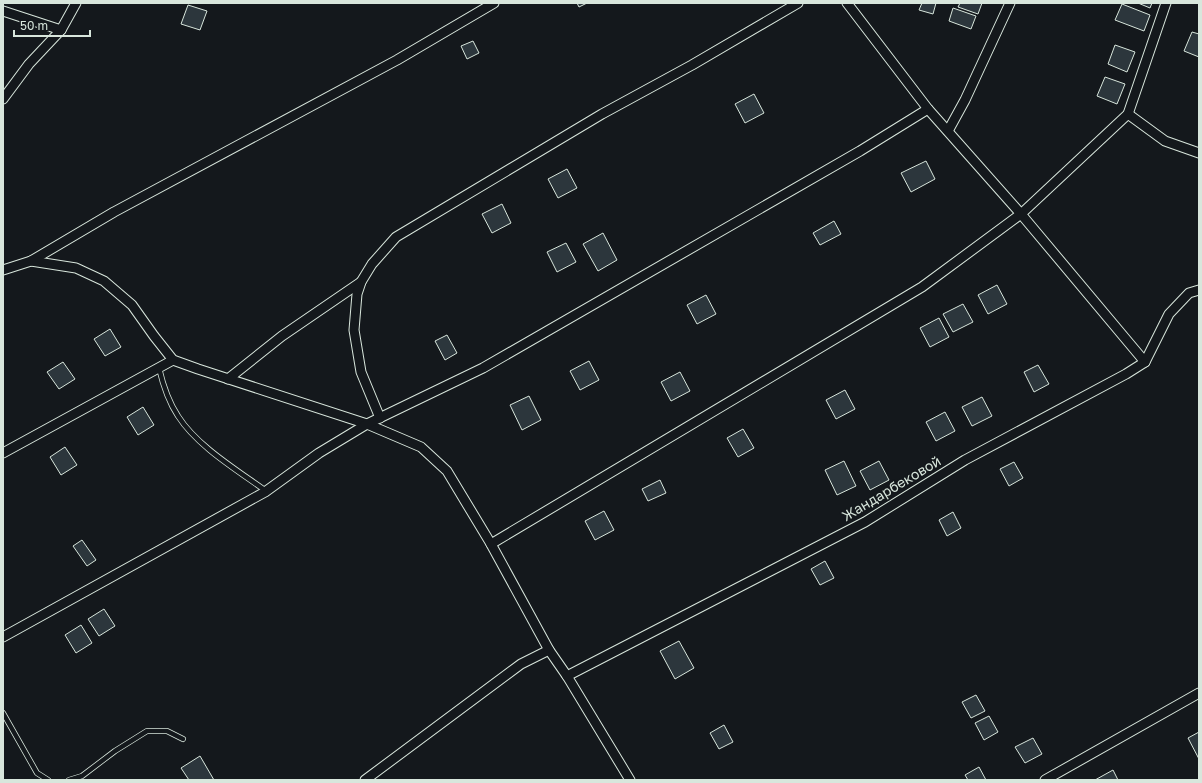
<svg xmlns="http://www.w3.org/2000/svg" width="1202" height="783" viewBox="0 0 1202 783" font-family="'Golos Text',sans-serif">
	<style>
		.building { fill: #2c363c; stroke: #d8e6dc }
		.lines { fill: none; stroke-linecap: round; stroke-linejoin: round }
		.service-casing { stroke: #d8e6dc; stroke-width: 6 }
		.minor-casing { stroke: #d8e6dc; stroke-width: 11 }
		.service { stroke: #14181c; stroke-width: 4.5 }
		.minor { stroke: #14181c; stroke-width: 9 }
		.labels { text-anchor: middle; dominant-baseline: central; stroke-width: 3; stroke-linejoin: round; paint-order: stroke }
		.street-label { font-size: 14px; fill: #d8e6dc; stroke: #14181c }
	</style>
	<rect width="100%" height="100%" fill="#14181c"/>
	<g class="building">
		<polygon points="577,3 587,3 579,7"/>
		<polygon points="922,3 936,3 933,14 919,10"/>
		<polygon points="960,3 982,3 978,14 958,7"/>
		<polygon points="1138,3 1152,3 1150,8"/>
		<polygon points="1122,4 1150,15 1144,31 1115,20"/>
		<polygon points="188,5 207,11 200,30 181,24"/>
		<polygon points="953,8 976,16 971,29 949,21"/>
		<polygon points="1192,32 1199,34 1199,57 1184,51"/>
		<polygon points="473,41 479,53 467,59 461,46"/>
		<polygon points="1115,45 1135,52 1127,72 1108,64"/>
		<polygon points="1105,77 1125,84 1117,104 1097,96"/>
		<polygon points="754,94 764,113 745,123 735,104"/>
		<polygon points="926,161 935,179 911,192 901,173"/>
		<polygon points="567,169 577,188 558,198 548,179"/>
		<polygon points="502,204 511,223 492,233 482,214"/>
		<polygon points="834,221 841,234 820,245 813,233"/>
		<polygon points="603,233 617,260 598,271 583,244"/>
		<polygon points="566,243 576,262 557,272 547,252"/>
		<polygon points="997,285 1007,304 988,314 978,295"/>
		<polygon points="706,295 716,314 697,324 687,305"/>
		<polygon points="963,304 973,322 953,332 943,314"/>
		<polygon points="939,318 949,337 930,347 920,328"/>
		<polygon points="110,329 121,347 105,356 94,339"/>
		<polygon points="447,335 457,353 445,360 435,341"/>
		<polygon points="589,361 599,380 580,390 570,371"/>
		<polygon points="63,362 75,379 59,389 47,372"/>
		<polygon points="1038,365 1049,384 1034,392 1024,372"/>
		<polygon points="680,372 690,391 671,401 661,382"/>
		<polygon points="845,390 855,409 836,419 826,400"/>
		<polygon points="529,396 541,420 522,430 510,405"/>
		<polygon points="982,397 992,416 972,426 962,407"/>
		<polygon points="143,407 154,425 138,435 127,417"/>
		<polygon points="945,412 955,431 936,441 926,422"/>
		<polygon points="743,429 754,448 738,457 727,438"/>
		<polygon points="65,447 77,465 61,475 50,457"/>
		<polygon points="844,461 856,486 837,495 825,470"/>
		<polygon points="879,461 889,480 870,490 860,471"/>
		<polygon points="1014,462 1023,478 1009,486 1000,469"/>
		<polygon points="660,480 666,493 648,501 642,489"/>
		<polygon points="604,511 614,530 595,540 585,521"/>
		<polygon points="953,512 961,528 947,536 939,520"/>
		<polygon points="82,540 96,560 87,566 73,546"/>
		<polygon points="825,561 834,578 820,585 811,569"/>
		<polygon points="104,609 115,626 99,636 88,619"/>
		<polygon points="81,625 92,643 76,653 65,635"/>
		<polygon points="679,641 694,668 675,679 660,651"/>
		<polygon points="976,695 985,711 971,718 962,702"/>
		<polygon points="989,716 998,732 984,740 975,723"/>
		<polygon points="724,725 733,742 719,749 710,733"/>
		<polygon points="1199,732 1199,759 1188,738"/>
		<polygon points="1033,738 1042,754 1025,763 1015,747"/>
		<polygon points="200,756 214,780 189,780 181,768"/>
		<polygon points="979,767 986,780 968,780 965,775"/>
		<polygon points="1113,770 1118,780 1095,780"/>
	</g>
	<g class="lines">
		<defs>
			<g id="service">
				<path d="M159,368C163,385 168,401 178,416C197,446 237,470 266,491"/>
				<polyline points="3,713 37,773 48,780"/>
				<polyline points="69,780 82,776 115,751 147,731 167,731 183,739"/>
			</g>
			<g id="minor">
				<polyline points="847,3 928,109 1021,214 1145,362"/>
				<polyline points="3,11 61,30"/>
				<polyline points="3,99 29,64 61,30 76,3"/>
				<polyline points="1128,114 1165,141 1199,153"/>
				<polyline points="948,131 965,100 1010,3"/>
				<polyline points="31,261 114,212 397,60 494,3"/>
				<polyline points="3,270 31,261 76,268 104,281 132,305 154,336 173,360 198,369 367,424 421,447 447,471 491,544 549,650 567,676 630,780"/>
				<polyline points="228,379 282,336 361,282"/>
				<polyline points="380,418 361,372 354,330 357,294 361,282 372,264 396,237 602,114 692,65 798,3"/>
				<polyline points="3,453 173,360"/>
				<polyline points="491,544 922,287 1021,214 1128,114 1166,3"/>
				<polyline points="3,637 265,492 319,453 367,424 483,368 860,151 928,109"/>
				<polyline points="567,676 865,522 965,460 1126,374 1145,362 1169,314 1189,293 1199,290"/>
				<polyline points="365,780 521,664 549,650"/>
				<polyline points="1045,780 1199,693"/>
			</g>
		</defs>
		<use href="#service" class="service-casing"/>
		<use href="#minor" class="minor-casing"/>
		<use href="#service" class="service"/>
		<use href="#minor" class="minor"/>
	</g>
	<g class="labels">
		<g class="street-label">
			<text transform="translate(891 488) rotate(-31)">Жандарбековой</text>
		</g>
	</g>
	<rect width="1202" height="783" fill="none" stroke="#d8e6dc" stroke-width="8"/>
	<path d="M14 30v6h76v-6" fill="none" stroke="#d8e6dc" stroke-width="2"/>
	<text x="20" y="30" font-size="12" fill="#d8e6dc" stroke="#14181c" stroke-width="3" paint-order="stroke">50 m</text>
</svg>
